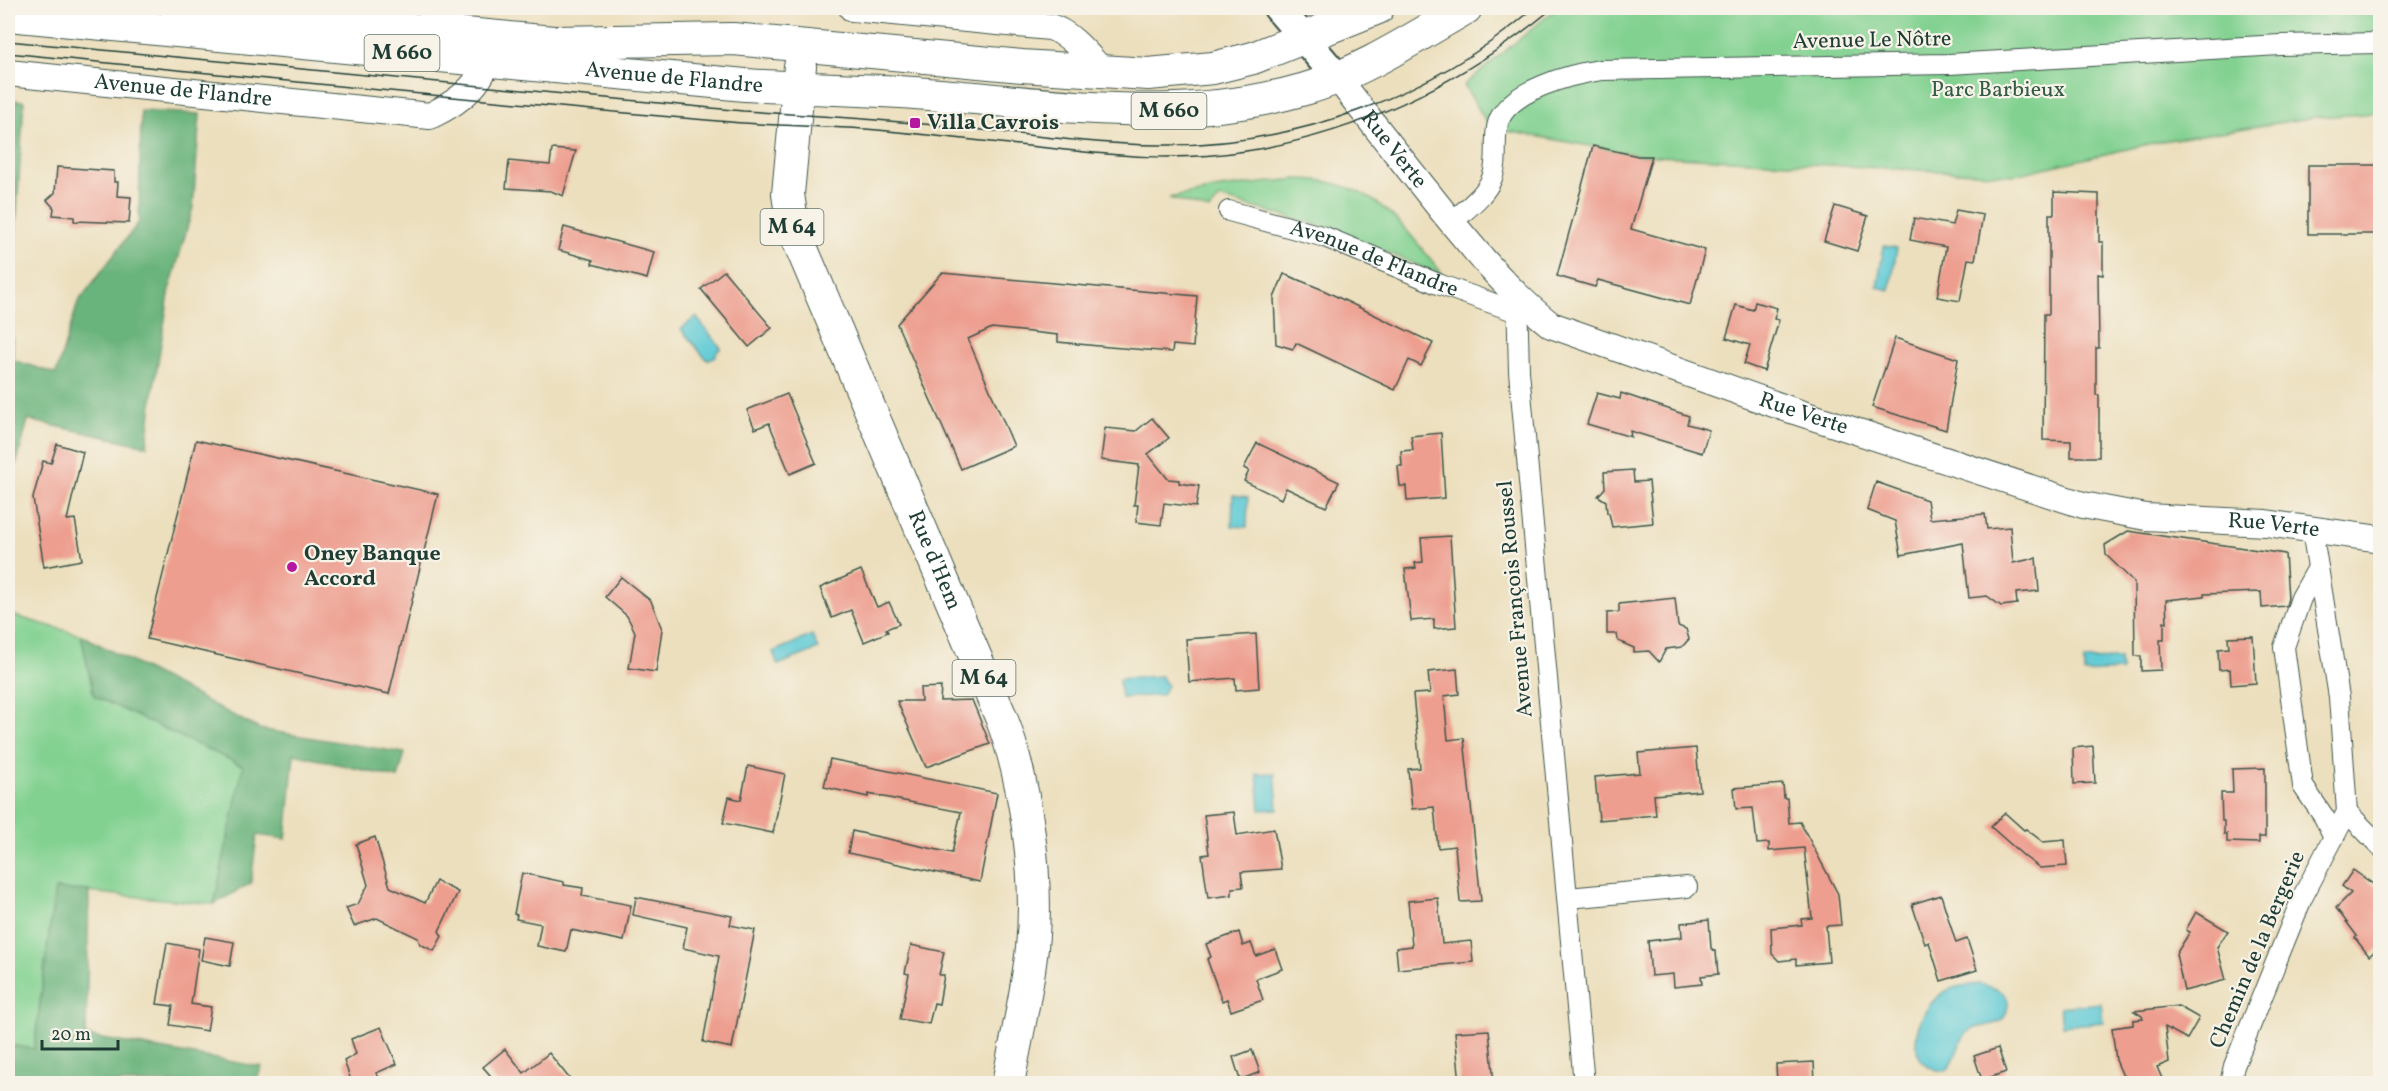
<svg xmlns="http://www.w3.org/2000/svg" width="2388" height="1091" viewBox="0 0 2388 1091" font-family="Vollkorn,serif">
	<style>
		.green { fill: #82d191; stroke: #508762; stroke-width: 1.5 }
		.forest { fill: #69b37b; stroke: #447858; stroke-width: 1.5 }
		.water { fill: #5ecad5; stroke: #3e8484; stroke-width: 1.5 }
		.building { fill: #ed9e8f }
		.lines { fill: none; stroke-linecap: round; stroke-linejoin: round }
		.minor-casing { stroke: #3e5549; stroke-width: 22 }
		.tertiary-casing { stroke: #3e5549; stroke-width: 28 }
		.secondary-casing { stroke: #3e5549; stroke-width: 32 }
		.primary-casing { stroke: #3e5549; stroke-width: 34 }
		.minor { stroke: #fff; stroke-width: 20 }
		.tertiary { stroke: #fff; stroke-width: 26 }
		.secondary { stroke: #fff; stroke-width: 28 }
		.primary { stroke: #fff; stroke-width: 32 }
		.tram { stroke: #1f3d34; stroke-width: 1.5 }
		.poi-dot { fill: #b5179e; stroke: #f7f3e8; stroke-width: 2 }
		.labels { text-anchor: middle; dominant-baseline: central; stroke-width: 4.5; stroke-linejoin: round; paint-order: stroke }
		.shield { fill: #f7f3e8; stroke: #60746a; stroke-width: 1.5 }
		.shield-label { font-size: 21px; font-weight: bold; fill: #1f3d34 }
		.street-label { font-size: 22px; fill: #1f3d34; stroke: #f7f3e8 }
		.park-label { font-size: 22px; fill: #335b47; stroke: #f7f3e8 }
		.poi-label { font-size: 22px; font-weight: bold; fill: #1f3d34; stroke: #f7f3e8; text-anchor: start }
	</style>
	<rect width="100%" height="100%" fill="#f7f3e8"/>
	<filter id="ink" filterUnits="userSpaceOnUse"><feTurbulence type="fractalNoise" baseFrequency=".0167" numOctaves="2"/><feDisplacementMap in="SourceGraphic" scale="12" xChannelSelector="R" yChannelSelector="G"/><feConvolveMatrix kernelMatrix="1 2 1 2 8 2 1 2 1" color-interpolation-filters="sRGB"/></filter>
	<filter id="wash" filterUnits="userSpaceOnUse"><feTurbulence type="fractalNoise" baseFrequency=".008" numOctaves="4" result="noise"/><feDisplacementMap in="SourceGraphic" scale="24" xChannelSelector="R" yChannelSelector="G"/><feGaussianBlur stdDeviation="1.35" result="paint"/><feColorMatrix in="noise" values="0 0 0 0 0 0 0 0 0 0 0 0 0 0 0 0 0 1.4 0 .05"/><feComposite in="paint" operator="in"/></filter>
	<g filter="url(#wash)">
		<rect width="100%" height="100%" fill="#ecdfbd"/>
		<g class="green">
			<polygon points="1557,8 2380,8 2380,113 2316,117 2162,141 2014,175 1639,155 1490,128 1464,85"/>
			<path d="M1296,179C1374,179 1400,222 1445,277L1338,231L1220,198L1209,210L1169,198L1220,188Z"/>
			<polygon points="8,614 81,635 94,696 244,766 214,904 55,889 34,1049 8,1045"/>
		</g>
		<g class="forest">
			<polygon points="8,100 24,101 11,302 13,360 56,374 78,302 139,222 141,111 200,114 193,207 170,288 153,393 147,446 28,420 8,496"/>
			<polygon points="81,635 259,729 405,753 398,778 294,754 286,839 257,835 251,883 214,904 243,766 94,696"/>
			<polygon points="55,889 89,891 86,1036 262,1067 255,1083 8,1083 8,1045 34,1049"/>
		</g>
		<g class="water">
			<polygon points="1884,246 1897,248 1890,290 1877,287"/>
			<polygon points="696,317 721,348 716,353 716,356 707,360 681,329"/>
			<polygon points="1233,495 1248,497 1247,527 1232,526"/>
			<polygon points="812,635 818,649 778,665 773,652"/>
			<polygon points="2120,659 2121,671 2084,673 2084,660"/>
			<polygon points="1161,676 1167,685 1162,695 1121,698 1119,679"/>
			<polygon points="1275,773 1278,809 1260,810 1257,774"/>
			<path d="M1980,984C1991,987 2009,990 2008,1004C2006,1034 1980,1019 1966,1034C1956,1046 1958,1059 1946,1071C1897,1069 1916,1005 1948,990C1958,985 1969,985 1980,984Z"/>
			<polygon points="2101,1003 2103,1022 2062,1026 2060,1007"/>
		</g>
		<g id="blocks">
			<g class="building">
				<polygon points="1593,146 1638,156 1652,156 1631,229 1705,250 1690,305 1598,280 1595,287 1557,276"/>
				<polygon points="552,149 576,151 563,196 551,191 506,188 509,161 550,165"/>
				<polygon points="2308,165 2379,165 2378,234 2308,234"/>
				<polygon points="57,167 114,171 114,182 118,182 117,196 131,197 129,223 74,221 74,217 53,215 54,208 47,200 55,193"/>
				<polygon points="2054,192 2099,194 2099,242 2103,242 2103,275 2098,274 2099,348 2096,348 2096,395 2099,395 2099,457 2071,457 2071,441 2043,440 2044,314 2049,314 2049,214 2054,214"/>
				<polygon points="1835,206 1868,216 1857,251 1824,241"/>
				<polygon points="1956,210 1983,215 1975,260 1968,259 1960,301 1937,297 1946,247 1910,240 1914,218 1952,225"/>
				<polygon points="564,227 654,252 647,279 592,264 593,260 558,250"/>
				<polygon points="724,271 772,328 749,347 701,289"/>
				<polygon points="942,273 1197,296 1193,347 1173,345 1172,352 1109,347 1058,342 1058,335 992,328 968,339 1014,446 961,469 897,324"/>
				<polygon points="1284,274 1321,289 1433,343 1421,366 1409,360 1395,390 1296,343 1293,349 1276,344 1274,298"/>
				<polygon points="1755,302 1777,308 1774,319 1779,320 1764,371 1744,364 1750,345 1726,338 1736,305 1753,310"/>
				<polygon points="1895,338 1958,359 1946,430 1872,407"/>
				<polygon points="1597,393 1620,399 1621,393 1689,416 1687,424 1709,430 1702,453 1630,431 1631,437 1587,424"/>
				<polygon points="787,394 816,463 790,474 769,423 755,429 747,410"/>
				<polygon points="1152,418 1169,438 1148,454 1168,479 1179,480 1179,483 1199,486 1196,507 1164,503 1161,525 1136,522 1138,505 1134,505 1139,465 1101,460 1105,428 1136,431"/>
				<polygon points="1441,433 1445,498 1407,501 1406,486 1400,486 1398,466 1402,466 1401,451 1413,450 1411,436"/>
				<polygon points="196,440 438,494 389,694 147,639"/>
				<polygon points="1257,443 1339,482 1326,507 1286,488 1281,499 1244,481 1249,471 1244,468"/>
				<polygon points="57,444 83,452 67,520 75,519 82,560 44,567 33,498 43,461 51,463"/>
				<polygon points="1633,470 1634,482 1649,481 1653,523 1612,527 1609,513 1607,513 1606,501 1598,496 1605,488 1604,472"/>
				<polygon points="1876,482 1927,500 1930,519 1985,514 1987,529 2010,527 2013,563 2036,558 2039,591 2016,593 2017,604 2001,606 1987,596 1969,598 1963,543 1901,555 1895,521 1867,510"/>
				<polygon points="2128,531 2285,554 2288,598 2286,606 2262,608 2261,592 2204,594 2204,596 2166,600 2167,623 2164,622 2164,640 2160,640 2161,670 2141,671 2141,656 2135,656 2134,582 2106,555 2105,545"/>
				<polygon points="1450,536 1456,627 1434,629 1434,619 1411,621 1405,569 1416,568 1415,563 1423,562 1421,538"/>
				<polygon points="861,570 877,607 889,602 899,624 886,629 888,632 864,642 851,610 832,618 820,588"/>
				<polygon points="621,577 651,601 662,629 656,672 629,668 635,632 627,616 605,597"/>
				<polygon points="1675,598 1678,626 1686,629 1689,639 1682,647 1666,649 1659,662 1649,651 1634,652 1634,648 1618,641 1617,634 1607,634 1607,613 1619,612 1619,604"/>
				<polygon points="1256,634 1259,688 1236,690 1235,678 1189,682 1186,639"/>
				<polygon points="2253,636 2256,683 2231,685 2230,669 2219,670 2218,649 2229,648 2228,637"/>
				<polygon points="1457,669 1459,694 1444,696 1448,740 1464,738 1481,901 1460,902 1455,846 1438,848 1434,807 1412,809 1408,769 1420,768 1413,694 1430,693 1428,672"/>
				<polygon points="941,687 940,701 972,700 990,744 926,767 897,701 921,701 920,688"/>
				<polygon points="2093,746 2095,783 2074,784 2073,748"/>
				<polygon points="1696,748 1700,791 1654,795 1656,815 1599,820 1595,777 1640,773 1638,753"/>
				<polygon points="830,759 997,793 980,882 848,853 852,831 952,853 961,812 868,794 868,797 824,787"/>
				<polygon points="748,766 785,774 773,833 723,823 729,797 741,800"/>
				<polygon points="2265,768 2265,837 2259,837 2259,843 2227,842 2227,834 2224,834 2224,821 2222,821 2221,793 2233,793 2232,769"/>
				<polygon points="1783,784 1784,798 1787,798 1789,823 1800,822 1838,894 1841,925 1826,926 1829,962 1796,965 1796,959 1779,961 1772,954 1771,928 1802,925 1801,919 1812,918 1804,848 1769,851 1769,843 1757,844 1753,808 1736,809 1734,788"/>
				<polygon points="1234,812 1237,835 1274,829 1281,869 1241,872 1243,887 1232,888 1232,895 1208,898 1202,855 1209,854 1204,815"/>
				<polygon points="2005,813 2024,830 2026,829 2043,842 2065,840 2067,866 2040,868 2025,857 1991,827"/>
				<polygon points="375,837 390,887 425,903 436,881 458,892 439,931 442,936 434,951 420,944 418,938 377,918 354,926 346,908 358,904 368,885 356,844"/>
				<polygon points="2353,870 2380,889 2380,947 2369,956 2355,938 2357,936 2336,908 2351,893 2342,886"/>
				<polygon points="522,873 564,882 564,885 583,888 582,896 631,905 624,941 571,930 566,952 537,946 541,924 516,919 517,915 514,914"/>
				<polygon points="1941,895 1956,943 1967,939 1977,970 1941,981 1929,942 1925,944 1912,904"/>
				<polygon points="636,897 732,916 730,925 755,930 732,1048 703,1042 719,956 683,948 687,927 633,915"/>
				<polygon points="1438,898 1442,944 1471,941 1473,962 1398,969 1396,948 1412,946 1408,901"/>
				<polygon points="2196,912 2228,931 2217,947 2226,980 2184,991 2176,954 2190,932 2186,930"/>
				<polygon points="1709,920 1711,948 1716,952 1718,974 1701,976 1702,984 1674,987 1673,974 1651,976 1648,941 1682,937 1681,923"/>
				<polygon points="1239,932 1243,946 1251,943 1256,956 1275,949 1282,969 1256,979 1263,1000 1231,1011 1227,999 1222,1001 1207,959 1211,957 1206,944"/>
				<polygon points="205,937 234,942 230,966 201,960"/>
				<polygon points="167,943 199,949 191,1004 211,1007 207,1031 170,1025 173,1006 157,1004"/>
				<polygon points="911,945 944,952 939,975 944,975 939,1004 934,1003 929,1024 900,1019 909,974 905,973"/>
				<polygon points="2178,1006 2199,1018 2187,1039 2165,1027 2169,1062 2157,1067 2164,1083 2126,1083 2116,1060 2112,1028 2133,1025 2133,1020 2143,1019 2142,1016 2134,1011"/>
				<polygon points="381,1027 397,1064 376,1073 383,1083 352,1083 344,1061 356,1054 351,1039"/>
				<polygon points="1489,1030 1494,1083 1460,1083 1455,1032"/>
				<polygon points="1998,1048 2006,1072 1982,1080 1974,1056"/>
				<polygon points="505,1049 524,1073 549,1053 573,1083 497,1083 483,1067"/>
				<polygon points="1252,1050 1260,1072 1240,1080 1233,1057"/>
				<polygon points="1814,1062 1815,1083 1777,1083 1776,1064"/>
			</g>
		</g>
	</g>
	<g filter="url(#ink)">
		<use href="#blocks" fill-opacity="0" stroke="#3e5549" stroke-width="1.5"/>
		<g class="lines">
			<defs>
				<g id="minor">
					<path id="s1" d="M1229,211L1325,237L1438,284L1517,312"/>
					<path d="M1452,222C1466,209 1485,196 1492,178C1499,161 1493,140 1498,123C1508,90 1572,74 1601,70L1949,64L2280,45L2380,43"/>
					<polyline points="1517,295 1519,371 1584,1084"/>
					<polyline points="2318,568 2301,598 2284,647 2303,786 2324,817 2334,837"/>
					<polyline points="2347,812 2380,846"/>
					<polyline points="1568,898 1687,887"/>
					<polyline points="2230,1084 2234,1066 2302,898 2347,812 2339,697 2312,530"/>
				</g>
				<g id="tertiary">
					<path d="M852,8L1050,27C1072,34 1088,56 1103,72"/>
					<path id="s2" d="M8,73L430,116C463,100 486,81 492,44"/>
					<path id="s3" d="M1337,77C1372,123 1408,168 1444,213C1477,253 1510,293 1551,325L1788,409L2083,505L2146,517L2266,523L2380,539"/>
				</g>
				<polyline id="secondary" points="1278,8 1337,77"/>
				<g id="primary">
					<polyline points="177,8 554,42 733,39 1022,66 1148,74 1213,68 1253,58 1378,8"/>
					<path id="s4" d="M8,15L745,85C810,89 875,89 940,95C1065,105 1181,125 1305,89C1359,74 1417,36 1466,8"/>
					<path id="s5" d="M800,66L788,194L793,228L1001,717C1026,782 1039,878 1032,948C1027,993 1016,1039 1008,1084"/>
				</g>
			</defs>
			<use href="#minor" class="minor-casing"/>
			<use href="#tertiary" class="tertiary-casing"/>
			<use href="#secondary" class="secondary-casing"/>
			<use href="#primary" class="primary-casing"/>
			<use href="#minor" class="minor"/>
			<use href="#tertiary" class="tertiary"/>
			<use href="#secondary" class="secondary"/>
			<use href="#primary" class="primary"/>
			<g class="tram">
				<path d="M8,41L743,111C814,115 885,120 956,127C1023,134 1091,144 1159,145C1293,147 1433,96 1534,8"/>
				<path d="M8,53C248,77 489,102 730,122C775,126 820,126 865,129C926,134 987,142 1048,148C1116,156 1178,162 1246,151C1362,133 1463,82 1553,8"/>
			</g>
		</g>
	</g>
	<g class="poi-dot">
		<rect x="909" y="117" width="12" height="12" rx="3"/>
		<circle cx="292" cy="567" r="6"/>
	</g>
	<g class="labels">
		<g class="shield">
			<rect x="364.5" y="35" width="75" height="36" rx="4.5"/>
			<rect x="1131.5" y="93" width="75" height="36" rx="4.5"/>
			<rect x="760.5" y="209" width="63" height="36" rx="4.5"/>
			<rect x="952.5" y="660" width="63" height="36" rx="4.5"/>
		</g>
		<g class="shield-label">
			<text x="402" y="53">M 660</text>
			<text x="1169" y="111">M 660</text>
			<text x="792" y="227">M 64</text>
			<text x="984" y="678">M 64</text>
		</g>
		<g class="street-label">
			<text transform="translate(1872 41) rotate(-1)">Avenue Le Nôtre</text>
			<text stroke="none"><textPath href="#s4" startOffset="669">Avenue de Flandre</textPath></text>
			<text stroke="none"><textPath href="#s2" startOffset="176">Avenue de Flandre</textPath></text>
			<text stroke="none"><textPath href="#s3" startOffset="92">Rue Verte</textPath></text>
			<text stroke="none"><textPath href="#s1" startOffset="153">Avenue de Flandre</textPath></text>
			<text stroke="none"><textPath href="#s3" startOffset="596">Rue Verte</textPath></text>
			<text stroke="none"><textPath href="#s3" startOffset="1082">Rue Verte</textPath></text>
			<text stroke="none"><textPath href="#s5" startOffset="524">Rue d'Hem</textPath></text>
			<text transform="translate(1516 599) rotate(-95)">Avenue François Roussel</text>
			<text transform="translate(2258 950) rotate(-67)">Chemin de la Bergerie</text>
		</g>
		<g class="park-label">
			<text x="1998" y="90">Parc Barbieux</text>
		</g>
		<g class="poi-label">
			<text x="927" y="123">Villa Cavrois</text>
			<text x="304" y="554">Oney Banque<tspan x="304" dy="25">Accord</tspan></text>
		</g>
	</g>
	<rect width="2388" height="1091" fill="none" stroke="#f7f3e8" stroke-width="30"/>
	<path d="M42 1040v9h76v-9" fill="none" stroke="#1f3d34" stroke-width="3"/>
	<text x="51" y="1040" font-size="18" fill="#1f3d34" stroke="#f7f3e8" stroke-width="4.5" paint-order="stroke">20 m</text>
</svg>
